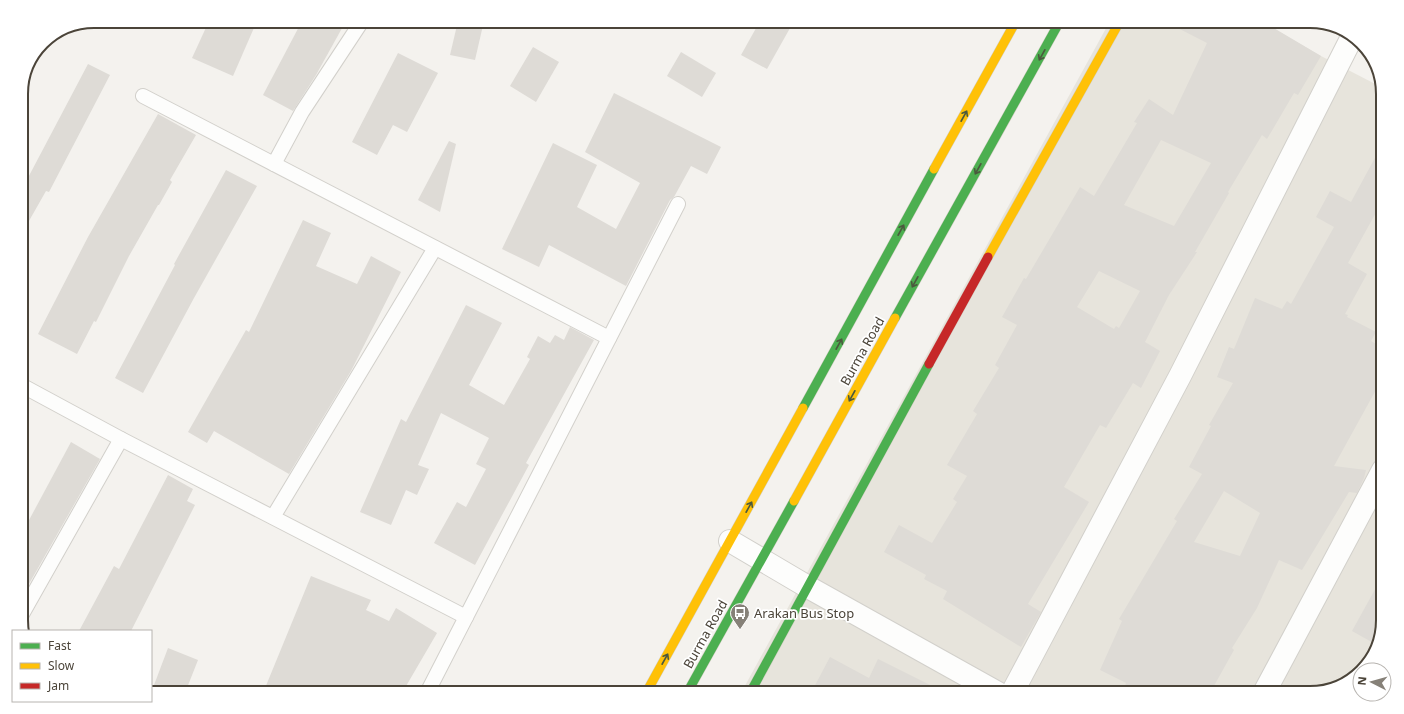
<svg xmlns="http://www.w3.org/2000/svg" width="1404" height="714" viewBox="0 0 1404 714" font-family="'Noto Sans',sans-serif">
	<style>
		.residential { fill: #e7e4dc }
		.building { fill: #dedbd6; fill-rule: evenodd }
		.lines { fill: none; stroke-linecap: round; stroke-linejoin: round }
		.lane-casing { stroke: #d2d0cb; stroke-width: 16 }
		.street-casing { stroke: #d2d0cb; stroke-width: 24 }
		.fast-casing { stroke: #d3cfc5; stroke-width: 10 }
		.slow-casing { stroke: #d3cfc5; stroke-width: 10 }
		.jam-casing { stroke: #d3cfc5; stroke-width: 10 }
		.lane { stroke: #fdfdfc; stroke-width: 14 }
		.street { stroke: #fdfdfc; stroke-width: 22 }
		.fast { stroke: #4caf50; stroke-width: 9 }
		.slow { stroke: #ffc107; stroke-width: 9 }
		.jam { stroke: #c62828; stroke-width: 9 }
		.oneway { stroke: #4b593e }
		.labels { text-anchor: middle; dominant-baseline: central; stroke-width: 3.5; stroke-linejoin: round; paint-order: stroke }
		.street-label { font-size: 13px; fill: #4b4439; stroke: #fff }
		.poi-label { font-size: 13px; fill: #4b4439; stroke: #fff; text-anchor: start }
		.rim { fill: none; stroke: #4b4439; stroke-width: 2 }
	</style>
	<rect width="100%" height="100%" fill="#f4f2ee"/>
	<polygon class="residential" points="1110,21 1260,21 1321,56 1383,88 1383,620 1376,652 1350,681 1310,693 741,693"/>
	<g class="building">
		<polygon points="209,21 257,21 233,76 192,58"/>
		<polygon points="302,21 346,21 316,75 293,111 263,95"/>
		<polygon points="458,21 484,21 475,60 450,55"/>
		<polygon points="760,21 794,21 767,69 741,55"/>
		<path d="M1164,21H1262L1321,56L1298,95L1294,93L1267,139L1262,135L1228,192L1229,193L1195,252H1197L1169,295L1145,342L1160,351L1141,388L1133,383L1106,428L1100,425L1064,487L1089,502L1028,604L1041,612L1021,647L943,599L947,591L924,579L926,575L884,552L899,525L932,543L957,502L953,499L967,476L947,465L977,414L973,411L999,368L995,365L1017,325L1002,317L1024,278L1026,279L1080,187L1094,196L1137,123L1134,122L1149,99L1173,115L1207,43ZM1161,140L1211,163L1174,226L1124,205ZM1099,271L1140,291L1119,328L1116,326L1114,329L1077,307Z"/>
		<polygon points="533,47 559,62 536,102 510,86"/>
		<polygon points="681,52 716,73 702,97 667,76"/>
		<polygon points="398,53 438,73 407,132 393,125 377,155 352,142"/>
		<polygon points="88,64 110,75 49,192 46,191 21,235 21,191"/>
		<polygon points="614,93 721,147 707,174 691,166 674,197 670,200 626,286 549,245 539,267 502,249 553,143 597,165 577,207 616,229 640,183 585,152"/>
		<polygon points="158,114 196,135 170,180 172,182 159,205 158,205 129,256 96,322 94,321 77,354 38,334 88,237"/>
		<polygon points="449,141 456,144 440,212 418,200"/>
		<path d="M1383,143V200L1348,263L1367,274L1345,314L1348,315L1347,317L1376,332L1371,341L1383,348V391L1377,388L1334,466L1366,470L1364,478L1357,493L1349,492L1302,570L1279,560L1257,608L1232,648L1234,650L1210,693H1136L1124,689L1126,683L1100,670L1122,621L1119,619L1177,521L1174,519L1202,474L1189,467L1211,426L1209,425L1233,383L1217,377L1229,347L1234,349L1255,298L1282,309L1287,301L1291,304L1334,227L1316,217L1330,191L1351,202ZM1224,491L1260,513L1240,556L1194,542Z"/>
		<polygon points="226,170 257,186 194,298 143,393 115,378 175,265 174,264"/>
		<polygon points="303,220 331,233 316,266 357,284 371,256 401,272 351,371 289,474 214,431 207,443 188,432 246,330 249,332"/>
		<polygon points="466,305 502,323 469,385 504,405 530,359 527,357 538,336 550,343 555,335 564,340 570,327 594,340 526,463 529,465 475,565 434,543 457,502 466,507 486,469 476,464 489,438 441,413 418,465 429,469 417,495 406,490 391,525 360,512 401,419 406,422"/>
		<polygon points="71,442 100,459 21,598 21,535"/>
		<polygon points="168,475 193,489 187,501 195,505 131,631 79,631 114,566 119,569"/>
		<polygon points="1383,575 1383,620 1377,645 1352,631"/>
		<polygon points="311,576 371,600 366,610 389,621 396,608 437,633 402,693 263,693"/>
		<polygon points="168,648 198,660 185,693 151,693"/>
		<polygon points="830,657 869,678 878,659 946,693 811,693"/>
	</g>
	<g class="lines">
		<defs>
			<g id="lane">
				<polyline points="143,96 609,338"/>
				<polyline points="274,164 302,112 362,21"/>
				<polyline points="21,385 121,439 466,617"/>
				<polyline points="273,517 435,248"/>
				<polyline points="21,616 121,439"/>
				<polyline points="427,693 678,204"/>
			</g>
			<g id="street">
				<polyline points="730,541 808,587 998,693"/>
				<polyline points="1012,693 1180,376 1352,37"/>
				<polyline points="1264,693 1383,470"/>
			</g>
			<g id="fast">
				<polyline points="895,318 1060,21"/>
				<polyline points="803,408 934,169"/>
				<polyline points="687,693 794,501"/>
				<polyline points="750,693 929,364"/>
			</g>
			<g id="slow">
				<polyline points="934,169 1016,21"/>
				<polyline points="988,257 1120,21"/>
				<polyline points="794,501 895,318"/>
				<polyline points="646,693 803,408"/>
			</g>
			<polyline id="jam" points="929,364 988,257"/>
		</defs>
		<use href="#lane" class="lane-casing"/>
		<use href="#street" class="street-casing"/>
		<use href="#fast" class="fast-casing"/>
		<use href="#slow" class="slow-casing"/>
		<use href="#jam" class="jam-casing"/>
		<use href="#lane" class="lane"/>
		<use href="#street" class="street"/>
		<use href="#fast" class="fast"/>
		<use href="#slow" class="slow"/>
		<use href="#jam" class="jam"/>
	</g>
	<defs><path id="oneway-shaft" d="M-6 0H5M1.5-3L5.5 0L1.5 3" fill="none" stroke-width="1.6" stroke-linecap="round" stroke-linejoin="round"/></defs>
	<g class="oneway">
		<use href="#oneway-shaft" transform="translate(1042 55) rotate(119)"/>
		<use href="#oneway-shaft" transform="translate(964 116) rotate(-61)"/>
		<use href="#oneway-shaft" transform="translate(978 169) rotate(119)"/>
		<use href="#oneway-shaft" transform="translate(901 230) rotate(-61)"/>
		<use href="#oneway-shaft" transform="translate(915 282) rotate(119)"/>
		<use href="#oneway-shaft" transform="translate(839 344) rotate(-61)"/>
		<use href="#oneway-shaft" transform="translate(852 396) rotate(119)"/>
		<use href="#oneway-shaft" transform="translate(749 507) rotate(-61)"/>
		<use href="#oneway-shaft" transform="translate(665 659) rotate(-61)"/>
	</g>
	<defs>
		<symbol id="bus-pin" viewBox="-11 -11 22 30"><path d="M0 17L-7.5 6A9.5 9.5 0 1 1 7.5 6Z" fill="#868178" stroke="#fff"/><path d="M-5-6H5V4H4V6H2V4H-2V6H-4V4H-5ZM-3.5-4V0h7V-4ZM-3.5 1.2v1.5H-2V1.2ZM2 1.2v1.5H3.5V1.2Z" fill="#fff"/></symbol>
	</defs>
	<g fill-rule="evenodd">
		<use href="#bus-pin" x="729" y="602" width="22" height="30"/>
	</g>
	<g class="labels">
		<g class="street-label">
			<text transform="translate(862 351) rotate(-61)">Burma Road</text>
			<text transform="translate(705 634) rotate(-61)">Burma Road</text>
		</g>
		<g class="poi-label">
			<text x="754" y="613">Arakan Bus Stop</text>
		</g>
	</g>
	<path d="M0 0H1404V714H0ZM94 28H1310A66 66 0 0 1 1376 94V620A66 66 0 0 1 1310 686H94A66 66 0 0 1 28 620V94A66 66 0 0 1 94 28Z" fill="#fff" fill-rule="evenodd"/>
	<path class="rim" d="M94 28H1310A66 66 0 0 1 1376 94V620A66 66 0 0 1 1310 686H94A66 66 0 0 1 28 620V94A66 66 0 0 1 94 28Z"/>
	<rect x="12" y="630" width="140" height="72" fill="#ffffff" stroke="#b7b4b0"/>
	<rect x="20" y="643" width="20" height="6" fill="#4caf50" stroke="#b7b4b0"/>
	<text x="48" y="650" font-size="12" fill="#4b4439">Fast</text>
	<rect x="20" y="663" width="20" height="6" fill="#ffc107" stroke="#b7b4b0"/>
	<text x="48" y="670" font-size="12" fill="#4b4439">Slow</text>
	<rect x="20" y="683" width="20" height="6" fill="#c62828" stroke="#b7b4b0"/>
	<text x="48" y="690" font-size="12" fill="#4b4439">Jam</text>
	<g transform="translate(1372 682) rotate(276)"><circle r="19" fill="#ffffff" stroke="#b7b4b0"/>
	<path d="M0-3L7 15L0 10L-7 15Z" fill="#868178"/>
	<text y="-6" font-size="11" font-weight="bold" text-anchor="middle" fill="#4b4439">N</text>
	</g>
</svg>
